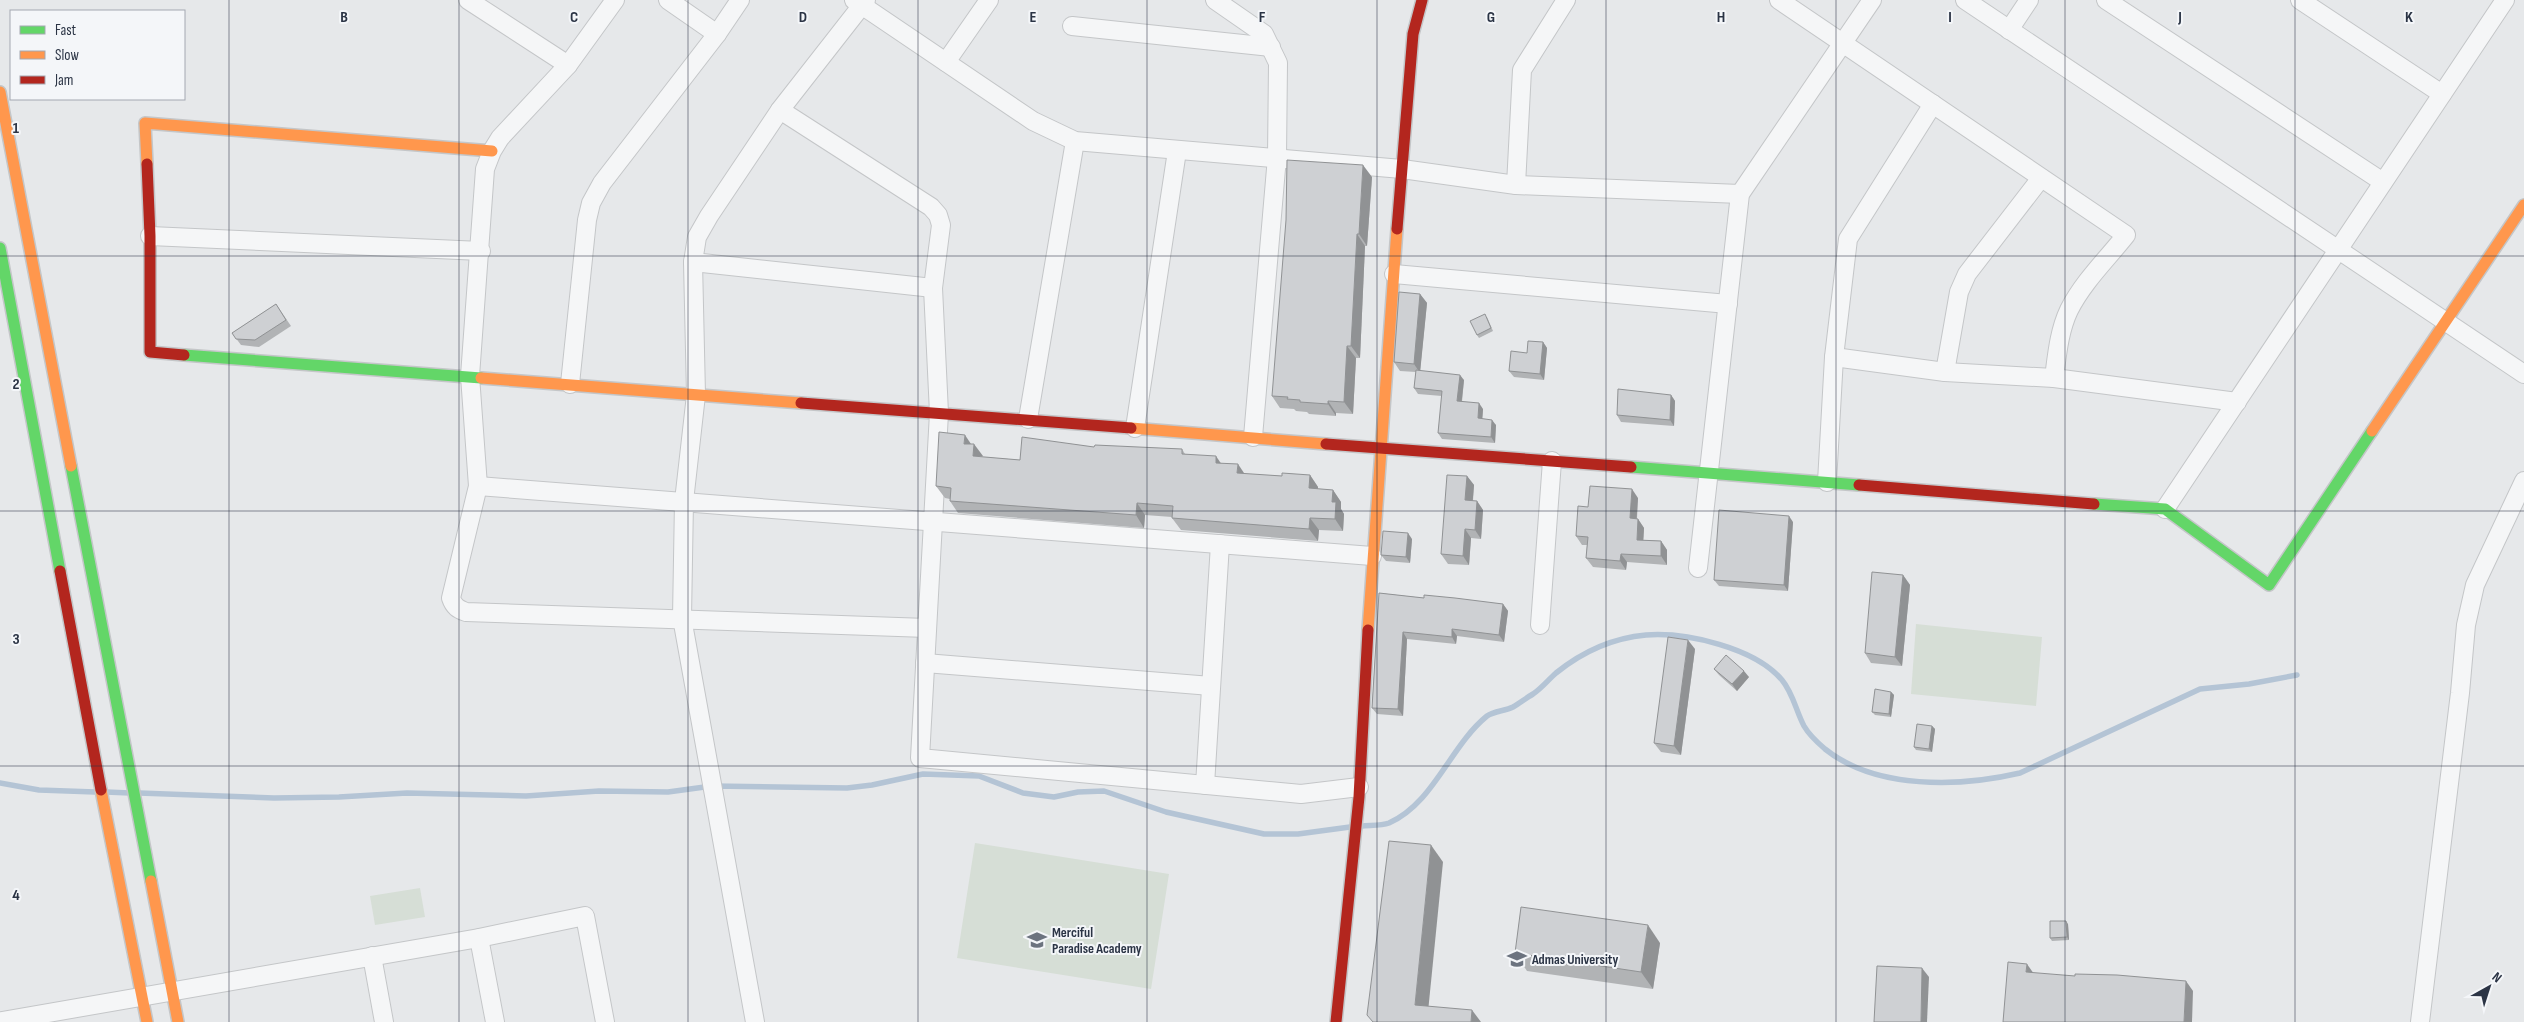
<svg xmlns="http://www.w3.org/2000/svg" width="2524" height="1022" viewBox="0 0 2524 1022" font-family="'Sofia Sans Condensed',sans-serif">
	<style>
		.pitch { fill: #d6ded6 }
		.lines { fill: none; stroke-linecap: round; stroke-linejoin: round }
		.stream { stroke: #b4c4d5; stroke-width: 5.5 }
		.street-casing { stroke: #c4c6c8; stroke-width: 20 }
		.fast-casing { stroke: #c4c6c8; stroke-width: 14 }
		.slow-casing { stroke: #c4c6c8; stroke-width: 14 }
		.jam-casing { stroke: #c4c6c8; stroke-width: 14 }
		.street { stroke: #f5f6f7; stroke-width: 18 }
		.fast { stroke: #63d668; stroke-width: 11 }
		.slow { stroke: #ff974d; stroke-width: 11 }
		.jam { stroke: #b3261e; stroke-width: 11 }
		.wall { fill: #b1b3b5 }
		.shaded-wall { fill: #909294 }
		.building { fill: #ced0d3; stroke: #909294 }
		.grid { fill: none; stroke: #2b3445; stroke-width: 1; stroke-opacity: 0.55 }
		.labels { text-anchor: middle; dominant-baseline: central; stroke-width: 4; stroke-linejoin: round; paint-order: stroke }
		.poi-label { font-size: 14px; font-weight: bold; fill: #2b3445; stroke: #f4f6f9; text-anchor: start }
		.grid-label { font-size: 16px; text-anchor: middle; font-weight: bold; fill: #2b3445; stroke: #f4f6f9; stroke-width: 4; stroke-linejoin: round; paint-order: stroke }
	</style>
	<rect width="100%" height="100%" fill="#e6e8ea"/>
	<g class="pitch">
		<polygon points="1916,624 2042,637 2036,706 1911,694"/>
		<polygon points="975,843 1169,874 1151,989 957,958"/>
		<polygon points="420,888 425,917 375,925 370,896"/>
	</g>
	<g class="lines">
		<g class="stream">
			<polyline points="0,783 39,790 95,792"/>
			<polyline points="106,792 130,793"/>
			<polyline points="139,793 274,798 339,797 407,793 526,796 599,791 668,792 712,786 847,788 872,785 923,774 979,776 1023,793 1054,797 1078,792 1104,791 1166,812 1264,834 1298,834 1350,827"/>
			<path d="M1361,826C1369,825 1381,826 1389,823C1434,803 1450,746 1487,716C1494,711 1505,711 1513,707C1520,703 1526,698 1533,694C1542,688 1548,680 1556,673C1582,652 1613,638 1646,635C1687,632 1755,648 1782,680C1793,693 1796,711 1804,726C1808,733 1818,743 1825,749C1876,790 1960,787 2020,773L2200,689L2249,684L2297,675"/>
		</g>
		<defs>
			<g id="street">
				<polyline points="468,0 568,65"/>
				<path d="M615,0L568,65L500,138L492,151L485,169L470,376L478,486L451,598C454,607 458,609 466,612L927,628"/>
				<polyline points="668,0 717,34"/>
				<polyline points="854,0 1033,121 1075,141 1402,169 1516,185 1740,194"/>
				<polyline points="1215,0 1264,34 1278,63 1277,157 1253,437"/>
				<path d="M1779,0L2126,235C2107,259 2083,282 2069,310C2059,331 2057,355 2054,378"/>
				<polyline points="1965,0 2524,374"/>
				<polyline points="2106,0 2383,182"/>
				<polyline points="2300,0 2442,94"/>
				<polyline points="1072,26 1271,47"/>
				<polyline points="2009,30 2029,0"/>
				<polyline points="946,62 989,0"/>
				<polyline points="780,110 931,207 938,215 941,225 933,288 939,413 920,758 1301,794 1359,787"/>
				<polyline points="1516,185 1522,70 1566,0"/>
				<polyline points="150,236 481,251"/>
				<polyline points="693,262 933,288"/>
				<polyline points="1394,274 1728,304"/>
				<polyline points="1834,357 1945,372 2054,378 2237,402"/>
				<polyline points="1945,372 1959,292 1967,274 2041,178"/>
				<polyline points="570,384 587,220 591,203 602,183 717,34 740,0"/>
				<polyline points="1028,419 1075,141"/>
				<polyline points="1135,428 1177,151"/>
				<polyline points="1827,482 1834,357 1848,239 1933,104"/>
				<polyline points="478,486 1372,556"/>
				<polyline points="2165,509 2505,0"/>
				<polyline points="1698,568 1740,194 1872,0"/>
				<polyline points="1540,625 1552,461"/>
				<polyline points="925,663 1211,686"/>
				<polyline points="1205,785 1220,544"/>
				<polyline points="479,938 495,1022"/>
				<polyline points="372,956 384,1022"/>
				<polyline points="2,1021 479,938 585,916 605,1022"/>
				<polyline points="755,1022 682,618 684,501 696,395 693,262 697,237 709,216 780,110 866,0"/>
				<polyline points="2420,1022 2460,693 2466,625 2475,585 2524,481"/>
			</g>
			<g id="fast">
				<polyline points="0,248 60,571"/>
				<polyline points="184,355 481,378"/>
				<polyline points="71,466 151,881"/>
				<polyline points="1631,467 1859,485"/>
				<polyline points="2094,504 2165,509 2269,585 2372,431"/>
			</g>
			<g id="slow">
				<polyline points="0,92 71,466"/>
				<polyline points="147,164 145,123 492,151"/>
				<polyline points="481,378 801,403"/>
				<polyline points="1131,428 1326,444"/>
				<polyline points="2372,431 2524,205"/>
				<polyline points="1368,630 1397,229"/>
				<polyline points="101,790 147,1022"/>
				<polyline points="151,881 178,1022"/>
			</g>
			<g id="jam">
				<polyline points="147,164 150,236 150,352 184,355"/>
				<polyline points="1397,229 1413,34 1422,0"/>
				<polyline points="801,403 1131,428"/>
				<polyline points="1326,444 1631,467"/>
				<polyline points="1859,485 2094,504"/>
				<polyline points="60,571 101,790"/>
				<polyline points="1336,1022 1359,797 1368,630"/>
			</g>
		</defs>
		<use href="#street" class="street-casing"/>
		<use href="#fast" class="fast-casing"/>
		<use href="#slow" class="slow-casing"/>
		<use href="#jam" class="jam-casing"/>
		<use href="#street" class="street"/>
		<use href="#fast" class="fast"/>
		<use href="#slow" class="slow"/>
		<use href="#jam" class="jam"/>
	</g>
	<g class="wall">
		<polygon points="1372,177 1367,246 1365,246 1360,358 1356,358 1353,414 1336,413 1336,416 1309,414 1307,412 1296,411 1294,409 1280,408 1272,396"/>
		<polygon points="1420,294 1427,303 1420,371 1464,380 1462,402 1483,409 1482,419 1496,425 1495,443 1442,439 1438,433 1442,396 1418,394 1414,388 1416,372 1400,371 1394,362"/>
		<polygon points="276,304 291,326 259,347 241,345 232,333"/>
		<polygon points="1487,317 1493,331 1479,338 1477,335"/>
		<polygon points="1543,342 1547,348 1544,380 1514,377 1509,371 1527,353"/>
		<polygon points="1671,395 1675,401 1674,426 1621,422 1617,415"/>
		<polygon points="971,444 983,457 1020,460 1094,447 1182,449 1185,454 1221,463 1245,474 1282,476 1310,475 1318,487 1318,489 1333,490 1341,502 1341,509 1344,514 1343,531 1319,530 1318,541 1181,530 1172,518 1172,517 1145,515 1144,528 958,513 950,501 950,499 945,498 936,486"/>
		<polygon points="1467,476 1474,485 1473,501 1477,501 1483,510 1481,539 1471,538 1469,565 1448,564 1441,554"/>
		<polygon points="1638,498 1637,519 1638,519 1644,528 1643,540 1661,541 1667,550 1667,565 1627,562 1626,570 1593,567 1586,558 1587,545 1582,545 1576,536 1588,507"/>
		<polygon points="1793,522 1788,591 1719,586 1714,580"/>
		<polygon points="1412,539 1410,563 1386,561 1381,555"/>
		<polygon points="1903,575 1910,585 1902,666 1871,663 1865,653"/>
		<polygon points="1379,593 1424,598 1503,604 1508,611 1504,642 1457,636 1456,644 1407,639 1403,716 1377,714 1372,708"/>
		<polygon points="1695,649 1681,755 1661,752 1654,743"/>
		<polygon points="1714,669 1749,677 1737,691 1719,675"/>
		<polygon points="1891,692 1894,695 1891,717 1875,715 1872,712"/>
		<polygon points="1932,726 1935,729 1932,752 1916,750 1914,747"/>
		<polygon points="2068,924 2069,940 2052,941 2050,938"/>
		<polygon points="1660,943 1653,989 1527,971 1515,953"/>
	</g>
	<g class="shaded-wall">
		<polygon points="1363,165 1372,177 1367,246 1359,234"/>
		<polygon points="1357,234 1365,246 1360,358 1351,346"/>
		<polygon points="1420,294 1427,303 1420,373 1414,364"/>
		<polygon points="1543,342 1547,348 1544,380 1540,374"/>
		<polygon points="1347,346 1356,358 1353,414 1344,402"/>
		<polygon points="1460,375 1464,380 1461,407 1457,401"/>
		<polygon points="1671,395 1675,401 1674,426 1670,420"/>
		<polygon points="1328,401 1336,413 1336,416 1328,404"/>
		<polygon points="1479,403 1483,409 1482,424 1478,418"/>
		<polygon points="1492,420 1496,425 1495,443 1491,437"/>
		<polygon points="965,435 973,447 964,444"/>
		<polygon points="974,444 983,456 973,456"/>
		<polygon points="1216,456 1224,468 1216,463"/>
		<polygon points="1238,464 1246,476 1237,473"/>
		<polygon points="1310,475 1318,487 1317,500 1309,488"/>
		<polygon points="1467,476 1474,485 1472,509 1465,500"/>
		<polygon points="1632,489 1638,498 1636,527 1630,518"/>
		<polygon points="1333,490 1341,502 1341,509 1344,514 1343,531 1335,519 1332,502"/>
		<polygon points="1477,501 1483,510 1481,539 1475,530"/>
		<polygon points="1137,503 1145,515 1144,528 1136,515"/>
		<polygon points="1789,516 1793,522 1788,591 1784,585"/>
		<polygon points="1310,518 1319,530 1318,541 1309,529"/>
		<polygon points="1638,519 1644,528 1643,548 1637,540"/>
		<polygon points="1465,529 1471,538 1469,565 1463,556"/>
		<polygon points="1408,533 1412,539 1410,563 1406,557"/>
		<polygon points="1661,541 1667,550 1667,565 1661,556"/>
		<polygon points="1621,554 1627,562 1626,570 1620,561"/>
		<polygon points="1903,575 1910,585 1902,666 1895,657"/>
		<polygon points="1503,604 1508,611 1504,642 1499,635"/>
		<polygon points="1452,629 1457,636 1456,644 1452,637"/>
		<polygon points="1403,632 1407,639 1403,716 1398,709"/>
		<polygon points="1688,640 1695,649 1681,755 1674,746"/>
		<polygon points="1744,671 1749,677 1737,691 1732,684"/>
		<polygon points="1891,692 1894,695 1891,717 1889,714"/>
		<polygon points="1932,726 1935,729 1932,752 1929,749"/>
		<polygon points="1431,845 1443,862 1427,1022 1415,1005"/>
		<polygon points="2066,921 2068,924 2069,940 2067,937"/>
		<polygon points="1648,925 1660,943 1653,989 1641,972"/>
		<polygon points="2027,964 2034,974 2026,972"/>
		<polygon points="1922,968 1929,977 1927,1022 1921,1022"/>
		<polygon points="2186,981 2193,991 2192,1022 2184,1022"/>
		<polygon points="1472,1010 1481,1022 1471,1022"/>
	</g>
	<g class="building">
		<polygon points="1287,160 1363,165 1359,234 1357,234 1351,346 1347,346 1344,402 1328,401 1328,404 1300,402 1300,400 1287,399 1288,397 1272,396 1286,220"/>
		<polygon points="1399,292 1420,294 1414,364 1394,362"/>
		<polygon points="276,304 286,320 255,340 236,339 232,333"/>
		<polygon points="1485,314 1491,328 1477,335 1470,321"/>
		<polygon points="1528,341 1543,342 1540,374 1509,371 1511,351 1527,353"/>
		<polygon points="1416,370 1460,375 1457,401 1479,403 1478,418 1492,420 1491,437 1438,433 1442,391 1414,388"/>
		<polygon points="1618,389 1671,395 1670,420 1617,415"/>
		<polygon points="939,432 965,435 964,444 974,444 973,456 1020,460 1022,437 1094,447 1095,445 1182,449 1182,454 1216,456 1216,463 1238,464 1237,473 1282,476 1282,473 1310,475 1309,488 1333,490 1332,502 1336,502 1335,519 1310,518 1309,529 1172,518 1173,506 1137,503 1136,515 950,501 951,488 936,486"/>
		<polygon points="1447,475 1467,476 1465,500 1477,501 1475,530 1465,529 1463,556 1441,554"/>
		<polygon points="1590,486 1632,489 1630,518 1638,519 1637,540 1661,541 1661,556 1621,554 1620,561 1586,558 1588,537 1576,536 1578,506 1588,507"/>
		<polygon points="1719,510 1789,516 1784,585 1714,580"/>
		<polygon points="1383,531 1408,533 1406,557 1381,555"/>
		<polygon points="1872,572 1903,575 1895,657 1865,653"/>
		<polygon points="1379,593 1424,598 1424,595 1455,598 1503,604 1499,635 1452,629 1452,637 1403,632 1398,709 1372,708"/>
		<polygon points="1668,637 1688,640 1674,746 1654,743"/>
		<polygon points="1726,655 1744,671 1732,684 1714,669"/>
		<polygon points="1875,689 1891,692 1889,714 1872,712"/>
		<polygon points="1917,724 1932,726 1929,749 1914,747"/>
		<polygon points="1389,841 1431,845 1415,1005 1472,1010 1471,1022 1373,1022 1367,1015"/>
		<polygon points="1521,907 1648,925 1641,972 1515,953"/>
		<polygon points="2050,921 2066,921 2067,937 2050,938"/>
		<polygon points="2008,962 2027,964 2026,972 2075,976 2075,974 2117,975 2186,981 2184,1022 2003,1022"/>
		<polygon points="1877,966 1922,968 1921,1022 1874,1022"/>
	</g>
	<path class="grid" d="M229,0V1022M459,0V1022M688,0V1022M918,0V1022M1147,0V1022M1377,0V1022M1606,0V1022M1836,0V1022M2065,0V1022M2295,0V1022M0,256H2524M0,511H2524M0,766H2524"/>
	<defs>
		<symbol id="school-bare" viewBox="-9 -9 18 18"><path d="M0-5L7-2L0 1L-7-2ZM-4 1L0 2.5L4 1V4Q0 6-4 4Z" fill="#6c737f" stroke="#f4f6f9" stroke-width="2.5" paint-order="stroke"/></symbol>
		<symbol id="university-bare" viewBox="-9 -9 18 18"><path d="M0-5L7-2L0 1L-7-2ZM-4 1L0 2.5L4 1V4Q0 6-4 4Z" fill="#6c737f" stroke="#f4f6f9" stroke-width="2.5" paint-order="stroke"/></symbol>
	</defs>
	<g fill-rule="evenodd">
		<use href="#school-bare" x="1023" y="926" width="28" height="28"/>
		<use href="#university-bare" x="1503" y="945" width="28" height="28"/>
	</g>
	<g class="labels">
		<g class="poi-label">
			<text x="1052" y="932">Merciful<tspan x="1052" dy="16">Paradise Academy</tspan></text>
			<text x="1532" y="959">Admas University</text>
		</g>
	</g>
	<g class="grid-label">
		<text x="344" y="22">B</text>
		<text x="574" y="22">C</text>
		<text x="803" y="22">D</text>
		<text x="1033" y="22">E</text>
		<text x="1262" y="22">F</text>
		<text x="1491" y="22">G</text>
		<text x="1721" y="22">H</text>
		<text x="1950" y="22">I</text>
		<text x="2180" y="22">J</text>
		<text x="2409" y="22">K</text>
		<text x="16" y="133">1</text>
		<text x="16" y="389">2</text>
		<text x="16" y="644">3</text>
		<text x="16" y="900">4</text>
	</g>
	<rect x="10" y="10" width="175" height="90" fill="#f4f6f9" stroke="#a4a8b1"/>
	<rect x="20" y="26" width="25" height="8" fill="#63d668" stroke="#a4a8b1"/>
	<text x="55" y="35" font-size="15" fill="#2b3445">Fast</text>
	<rect x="20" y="51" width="25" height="8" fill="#ff974d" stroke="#a4a8b1"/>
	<text x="55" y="60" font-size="15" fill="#2b3445">Slow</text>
	<rect x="20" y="76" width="25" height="8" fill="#b3261e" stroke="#a4a8b1"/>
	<text x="55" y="85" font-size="15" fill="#2b3445">Jam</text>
	<g transform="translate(2489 987) rotate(39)" stroke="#f4f6f9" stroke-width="4" paint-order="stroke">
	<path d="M0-4L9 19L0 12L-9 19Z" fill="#2b3445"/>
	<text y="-8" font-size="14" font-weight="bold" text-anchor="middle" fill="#2b3445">N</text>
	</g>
</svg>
